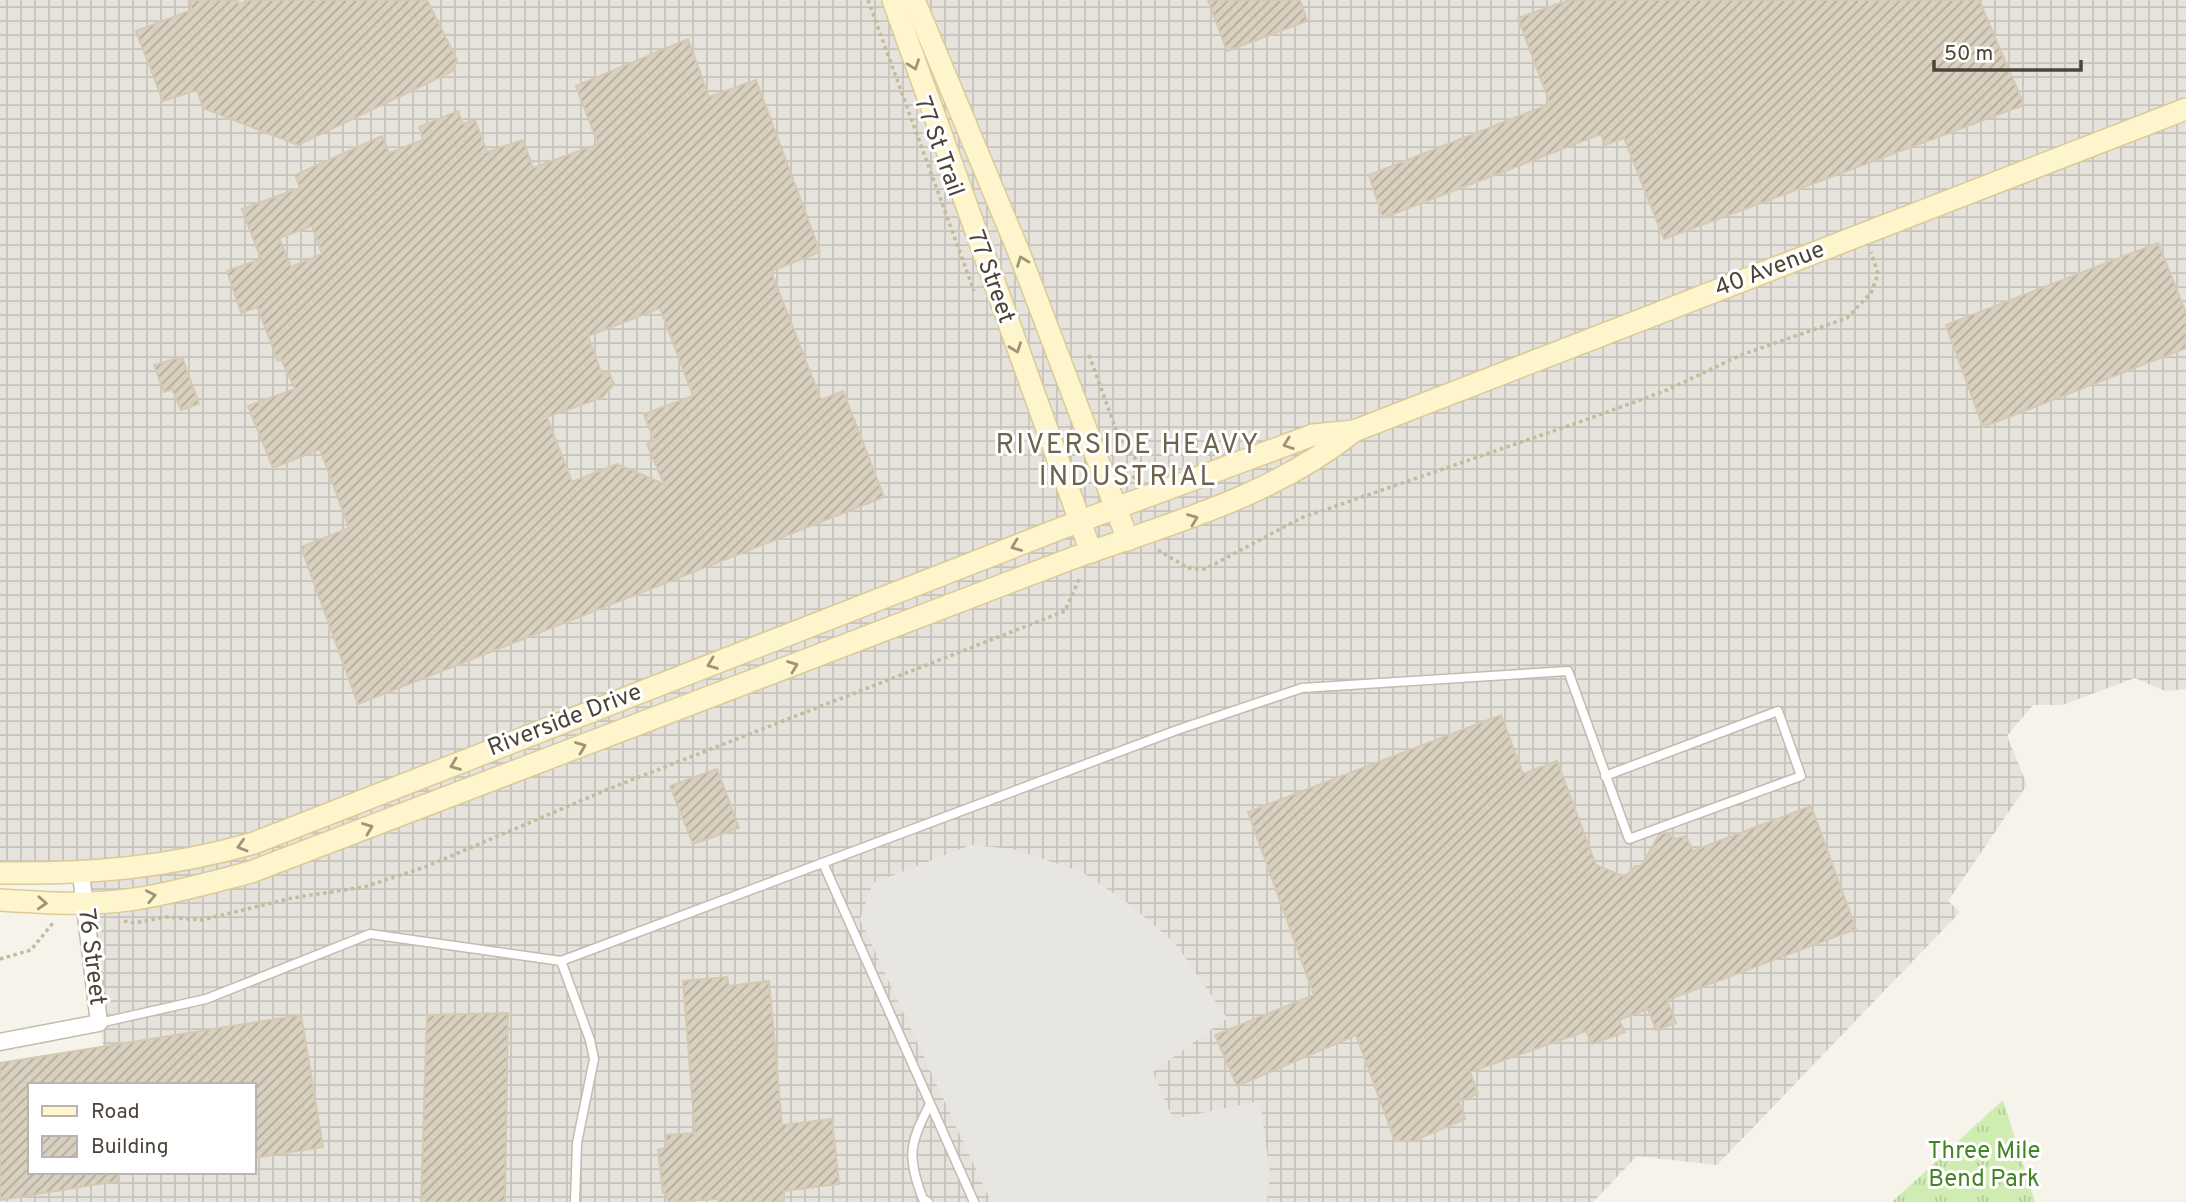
<svg xmlns="http://www.w3.org/2000/svg" width="2186" height="1202" viewBox="0 0 2186 1202" font-family="Overpass,sans-serif">
	<style>
		.industrial { fill: url(#industrial-grid); fill-rule: evenodd }
		.grass { fill: url(#grass-tufts) }
		.parking { fill: #e8e6e2 }
		.building { fill: url(#building-hatch); stroke: #d5c9b1; stroke-width: 2; fill-rule: evenodd }
		.lines { fill: none; stroke-linecap: round; stroke-linejoin: round }
		.lane-casing { stroke: #c3bcac; stroke-width: 11 }
		.street-casing { stroke: #c3bcac; stroke-width: 19 }
		.secondary-casing { stroke: #dacb97; stroke-width: 24 }
		.path { stroke: #c6b99c; stroke-width: 3.5; stroke-dasharray: 3.5 3.5; stroke-linecap: butt }
		.lane { stroke: #fff; stroke-width: 8 }
		.street { stroke: #fff; stroke-width: 16 }
		.secondary { stroke: #fff5cc; stroke-width: 21 }
		.oneway { stroke: #9d947a }
		.labels { text-anchor: middle; dominant-baseline: central; stroke-width: 6; stroke-linejoin: round; paint-order: stroke }
		.street-label { font-size: 24px; fill: #4c4537; stroke: #fff }
		.park-label { font-size: 24px; fill: #438424; stroke: #fff }
		.quarter-label { font-size: 28px; letter-spacing: 2px; fill: #6f634d; stroke: #fff }
	</style>
	<defs>
		<pattern id="industrial-grid" width="8" height="8" patternUnits="userSpaceOnUse" patternTransform="scale(1.75)"><rect width="8" height="8" fill="#e6e2dc"/><path d="M0 4h8M4 0v8" fill="none" stroke="#c7c3bd"/></pattern>
		<pattern id="grass-tufts" width="24" height="20" patternUnits="userSpaceOnUse" patternTransform="scale(1.75)"><rect width="24" height="20" fill="#cfedb0"/><path d="M3 7l-1-3M5 7V3M7 7l1-3M15 17l-1-3M17 17v-4M19 17l1-3" fill="none" stroke="#b3cd98"/></pattern>
		<pattern id="building-hatch" width="6" height="6" patternUnits="userSpaceOnUse" patternTransform="scale(1.75)"><rect width="6" height="6" fill="#d9d0bf"/><path d="M-1 1l2-2M0 6l6-6M5 7l2-2" fill="none" stroke="#b2ab9c"/></pattern>
	</defs>
	<rect width="100%" height="100%" fill="#f6f3ea"/>
	<path class="industrial" d="M0,0H2186V689L2165,691L2135,678L2062,705H2033L2007,736L2027,785L1948,901L1960,912L1717,1165L1637,1156L1593,1202H0V1069L104,1052L81,874L0,873ZM30,1085H254V1172H30Z"/>
	<polygon class="grass" points="2003,1100 2035,1202 1892,1202"/>
	<polygon class="parking" points="971,845 1013,849 1082,872 1128,903 1175,943 1227,1018 1153,1072 1173,1119 1260,1101 1270,1174 1267,1202 991,1202 860,919 873,883"/>
	<g class="building">
		<polygon points="189,0 238,0 239,4 252,0 427,0 457,60 453,71 298,145 203,108 197,90 163,101 136,31 192,10"/>
		<polygon points="1208,0 1300,0 1307,21 1227,51"/>
		<polygon points="1569,0 1979,0 2024,105 1664,239 1624,138 1605,145 1601,134 1383,218 1369,175 1550,104 1518,18"/>
		<path d="M688,39L709,97L756,80L820,252L771,271L821,400L843,391L884,497L358,704L301,547L349,528L320,449L273,468L248,406L295,389L281,359L278,361L257,307L241,313L227,271L261,259L242,209L300,188L295,175L382,136L389,153L423,140L419,127L458,111L463,124L475,120L487,152L523,140L533,168L598,144L576,86ZM312,226L322,254L291,267L279,238ZM660,308L693,396L644,414L654,441L647,444L664,484L617,464L572,482L547,417L603,397L614,384L608,371L602,374L588,336Z"/>
		<polygon points="2158,243 2186,313 2186,348 1983,427 1946,325"/>
		<polygon points="182,357 199,404 181,410 172,389 164,392 154,365"/>
		<polygon points="1501,715 1523,774 1557,761 1596,865 1625,877 1635,866 1641,866 1659,835 1665,833 1676,839 1686,836 1693,851 1811,806 1856,929 1667,1000 1676,1023 1656,1030 1648,1009 1619,1020 1625,1032 1592,1044 1586,1031 1470,1072 1478,1094 1459,1101 1465,1119 1413,1141 1395,1141 1356,1035 1237,1086 1215,1035 1314,995 1248,812"/>
		<polygon points="717,769 739,828 693,844 670,786"/>
		<polygon points="727,977 729,986 769,981 782,1125 832,1119 839,1184 784,1191 784,1202 718,1202 718,1199 668,1202 667,1194 663,1193 658,1150 666,1148 666,1135 695,1133 683,981"/>
		<polygon points="508,1013 505,1202 421,1202 427,1015"/>
		<polygon points="301,1015 323,1147 254,1158 254,1085 30,1085 30,1172 117,1172 118,1181 0,1200 0,1063"/>
	</g>
	<g class="lines">
		<defs>
			<g id="lane">
				<polyline points="823,863 974,1202"/>
				<polyline points="561,961 590,1040 594,1059 577,1143 575,1202"/>
				<polyline points="99,1023 206,999 370,934 561,961 1177,730 1302,688 1568,671 1629,839 1801,776 1778,711 1605,776"/>
				<path d="M928,1202L923,1199C907,1158 909,1144 929,1106"/>
			</g>
			<polyline id="street" points="0,1042 99,1023 81,874"/>
			<g id="secondary">
				<polyline points="893,0 1091,552"/>
				<polyline points="914,0 1020,255 1128,540"/>
				<path d="M0,873C90,874 167,868 254,843L1062,528L1313,435L1354,431L2186,109"/>
				<path d="M0,900C45,903 90,906 135,899C174,893 213,882 251,872L1073,558C1172,523 1271,497 1354,431"/>
			</g>
		</defs>
		<use href="#lane" class="lane-casing"/>
		<use href="#street" class="street-casing"/>
		<use href="#secondary" class="secondary-casing"/>
		<g class="path">
			<polyline points="868,0 974,291"/>
			<polyline points="1089,355 1119,438 1138,462 1133,480"/>
			<polyline points="1158,550 1188,568 1205,569 1301,518 1591,418 1667,390 1741,355 1847,318 1871,293 1878,274 1871,252"/>
			<polyline points="124,921 135,923 166,917 202,920 292,898 364,887 425,867 611,788 1065,611 1080,577"/>
			<polyline points="0,959 31,950 53,923"/>
		</g>
		<use href="#lane" class="lane"/>
		<use href="#street" class="street"/>
		<use href="#secondary" class="secondary"/>
	</g>
	<defs><path id="oneway-chevron" d="M-2-3.5L2.5 0L-2 3.5" fill="none" stroke-width="1.6" stroke-linecap="round" stroke-linejoin="round" transform="scale(1.75)"/></defs>
	<g class="oneway">
		<use href="#oneway-chevron" transform="translate(914 65) rotate(70)"/>
		<use href="#oneway-chevron" transform="translate(1022 261) rotate(-111)"/>
		<use href="#oneway-chevron" transform="translate(1016 348) rotate(70)"/>
		<use href="#oneway-chevron" transform="translate(1288 444) rotate(160)"/>
		<use href="#oneway-chevron" transform="translate(1193 519) rotate(-21)"/>
		<use href="#oneway-chevron" transform="translate(1016 546) rotate(159)"/>
		<use href="#oneway-chevron" transform="translate(712 664) rotate(159)"/>
		<use href="#oneway-chevron" transform="translate(793 666) rotate(-21)"/>
		<use href="#oneway-chevron" transform="translate(581 747) rotate(-21)"/>
		<use href="#oneway-chevron" transform="translate(455 765) rotate(159)"/>
		<use href="#oneway-chevron" transform="translate(368 828) rotate(-21)"/>
		<use href="#oneway-chevron" transform="translate(242 846) rotate(164)"/>
		<use href="#oneway-chevron" transform="translate(151 896) rotate(-11)"/>
		<use href="#oneway-chevron" transform="translate(42 903) rotate(3)"/>
	</g>
	<g class="labels">
		<g class="street-label">
			<text transform="translate(938 147) rotate(70)">77 St Trail</text>
			<text transform="translate(1770 270) rotate(-21)">40 Avenue</text>
			<text transform="translate(990 277) rotate(70)">77 Street</text>
			<text transform="translate(565 721) rotate(-21)">Riverside Drive</text>
			<text transform="translate(91 957) rotate(83)">76 Street</text>
		</g>
		<g class="park-label">
			<text x="1984" y="1152">Three Mile<tspan x="1984" dy="28">Bend Park</tspan></text>
		</g>
		<g class="quarter-label">
			<text x="1128" y="446">RIVERSIDE HEAVY<tspan x="1128" dy="32">INDUSTRIAL</tspan></text>
		</g>
	</g>
	<rect x="28" y="1083" width="228" height="91" fill="#ffffff" stroke="#b7b5af" stroke-width="2"/>
	<rect x="42" y="1106" width="35" height="10" fill="#fff5cc" stroke="#b7b5af" stroke-width="2"/>
	<text x="91" y="1118" font-size="21" fill="#4c4537">Road</text>
	<rect x="42" y="1136" width="35" height="21" fill="url(#building-hatch)" stroke="#b7b5af" stroke-width="2"/>
	<text x="91" y="1153" font-size="21" fill="#4c4537">Building</text>
	<path d="M1934 60v10h147v-10" fill="none" stroke="#4c4537" stroke-width="3.5"/>
	<text x="1944" y="60" font-size="21" fill="#4c4537" stroke="#ffffff" stroke-width="5" paint-order="stroke">50 m</text>
</svg>
